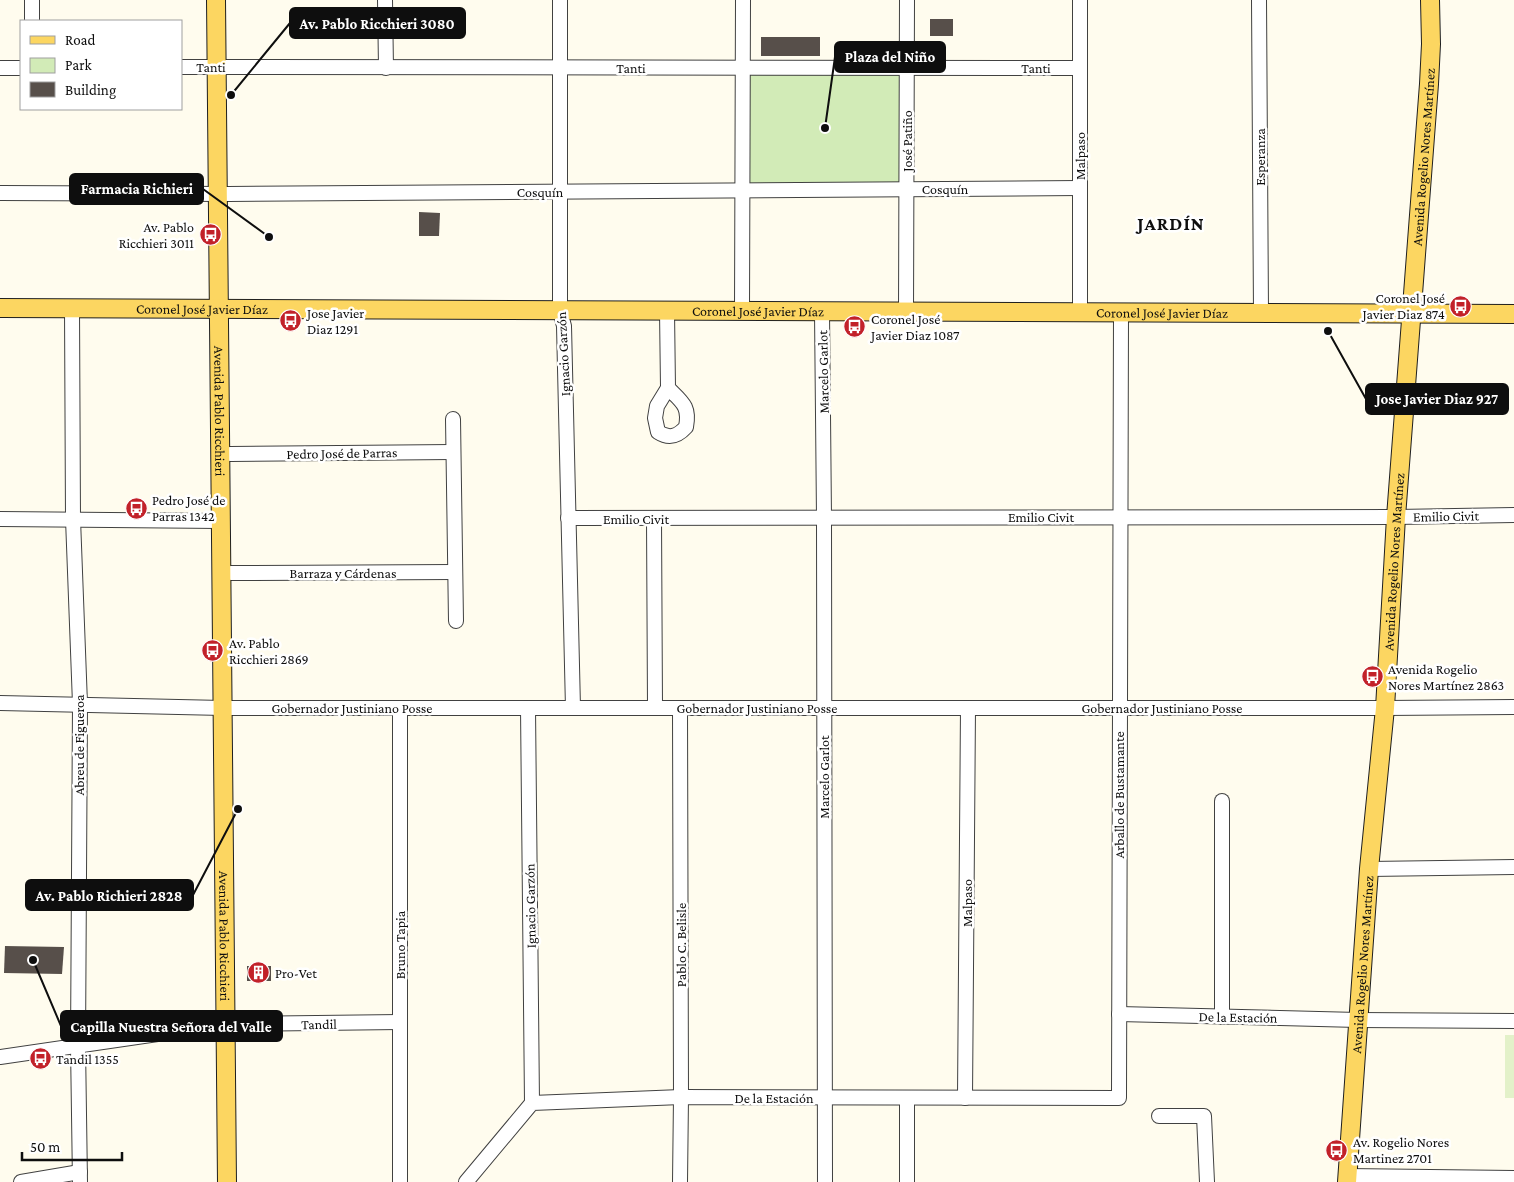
<svg xmlns="http://www.w3.org/2000/svg" width="1514" height="1182" viewBox="0 0 1514 1182" font-family="'Crimson Pro',serif">
	<style>
		.green { fill: #d2ebb7 }
		.pitch { fill: #e3f1c9 }
		.building { fill: #574f4a }
		.lines { fill: none; stroke-linecap: round; stroke-linejoin: round }
		.minor-casing { stroke: #414141; stroke-width: 16 }
		.major-casing { stroke: #1f1f1f; stroke-width: 20 }
		.minor { stroke: #fff; stroke-width: 14 }
		.major { stroke: #fcd661; stroke-width: 18 }
		.labels { text-anchor: middle; dominant-baseline: central; stroke-width: 5; stroke-linejoin: round; paint-order: stroke }
		.street-label { font-size: 14px; fill: #0e0e0e; stroke: #fff }
		.poi-label { font-size: 14px; fill: #0e0e0e; stroke: #fff; text-anchor: start }
		.district-label { font-size: 19px; font-weight: bold; letter-spacing: 1px; fill: #0e0e0e; stroke: #fff }
		.leader { fill: none; stroke: #0e0e0e; stroke-width: 2 }
		.callout-dot { fill: #0e0e0e; stroke: #fff; stroke-width: 2 }
		.callout { fill: #0e0e0e; stroke: #0e0e0e; stroke-width: 2 }
		.callout-label { font-size: 15px; text-anchor: middle; font-weight: bold; fill: #fff }
	</style>
	<rect width="100%" height="100%" fill="#fffcee"/>
	<polygon class="green" points="743,68 907,68 907,189 742,190"/>
	<rect class="pitch" x="1505" y="1035" width="9" height="63"/>
	<g class="building">
		<rect x="930" y="19" width="23" height="17"/>
		<rect x="761" y="37" width="59" height="19"/>
		<polygon points="419,212 440,213 439,236 419,236"/>
		<polygon points="5,946 64,947 62,974 4,973"/>
		<rect x="247" y="966" width="24" height="15"/>
	</g>
	<g class="lines">
		<defs>
			<g id="minor">
				<polyline points="385,0 386,68"/>
				<polyline points="560,0 560,311 564,326 573,708"/>
				<polyline points="1259,0 1261,313"/>
				<polyline points="32,21 32,0"/>
				<polyline points="181,67 1080,68"/>
				<polyline points="0,68 21,68"/>
				<polyline points="0,193 228,194 1080,188"/>
				<polyline points="72,308 73,519 80,704 78,1046 80,1182"/>
				<path d="M667,311L668,388L657,406L655,418L658,432C669,439 677,437 686,427C690,406 682,402 668,388"/>
				<polyline points="742,311 743,0"/>
				<polyline points="822,312 824,518 825,1182"/>
				<polyline points="906,312 907,0"/>
				<polyline points="1080,312 1080,0"/>
				<polyline points="453,419 456,621"/>
				<polyline points="230,454 453,452"/>
				<polyline points="568,518 1396,517 1514,515"/>
				<polyline points="0,519 220,521"/>
				<polyline points="654,519 655,707"/>
				<polyline points="231,573 455,572"/>
				<polyline points="0,703 223,708 1385,708 1514,707"/>
				<polyline points="528,708 532,1103"/>
				<polyline points="1369,869 1514,867"/>
				<polyline points="1119,1014 1358,1020 1514,1021"/>
				<polyline points="1222,1017 1222,801"/>
				<polyline points="0,1057 226,1024 400,1022"/>
				<polyline points="965,1098 968,708"/>
				<polyline points="1159,1116 1204,1116 1207,1182"/>
				<polyline points="1347,1176 1514,1178"/>
				<polyline points="21,1182 80,1172"/>
				<polyline points="400,1182 400,708"/>
				<polyline points="466,1182 532,1103 681,1097 1119,1098 1121,312"/>
				<polyline points="680,1182 681,1097 680,708"/>
				<polyline points="907,1182 907,1098"/>
			</g>
			<g id="major">
				<path id="s1" d="M216,0L227,1182"/>
				<path id="s2" d="M0,308L1514,314"/>
				<path id="s3" d="M1347,1182L1369,869L1385,708L1396,517L1429,84L1431,44L1430,0"/>
			</g>
		</defs>
		<use href="#minor" class="minor-casing"/>
		<use href="#major" class="major-casing"/>
		<use href="#minor" class="minor"/>
		<use href="#major" class="major"/>
	</g>
	<defs>
		<symbol id="bus-disc" viewBox="-11 -11 22 22"><circle r="9.5" fill="#c22129" stroke="#fff"/><path d="M-5-6H5V4H4V6H2V4H-2V6H-4V4H-5ZM-3.5-4V0h7V-4ZM-3.5 1.2v1.5H-2V1.2ZM2 1.2v1.5H3.5V1.2Z" fill="#fff"/></symbol>
		<symbol id="building-disc" viewBox="-11 -11 22 22"><circle r="9.5" fill="#c22129" stroke="#fff"/><path d="M-4-6H4V6H1V3H-1V6H-4ZM-2.5-4.3h1.7v1.8h-1.7ZM.8-4.3h1.7v1.8H.8ZM-2.5-1h1.7V.8h-1.7ZM.8-1h1.7V.8H.8Z" fill="#fff"/></symbol>
	</defs>
	<g fill-rule="evenodd">
		<use href="#bus-disc" x="198" y="222" width="25" height="25"/>
		<use href="#bus-disc" x="1448" y="294" width="25" height="25"/>
		<use href="#bus-disc" x="278" y="308" width="25" height="25"/>
		<use href="#bus-disc" x="842" y="314" width="25" height="25"/>
		<use href="#bus-disc" x="124" y="496" width="25" height="25"/>
		<use href="#bus-disc" x="200" y="638" width="25" height="25"/>
		<use href="#bus-disc" x="1360" y="664" width="25" height="25"/>
		<use href="#building-disc" x="246" y="960" width="25" height="25"/>
		<use href="#bus-disc" x="28" y="1046" width="25" height="25"/>
		<use href="#bus-disc" x="1324" y="1138" width="25" height="25"/>
	</g>
	<g class="labels">
		<g class="street-label">
			<text x="211" y="67">Tanti</text>
			<text x="631" y="68">Tanti</text>
			<text x="1036" y="68">Tanti</text>
			<text transform="translate(907 141) rotate(-90)">José Patiño</text>
			<text transform="translate(1080 156) rotate(-90)">Malpaso</text>
			<text transform="translate(1260 157) rotate(-90)">Esperanza</text>
			<text stroke="none"><textPath href="#s3" startOffset="1028">Avenida Rogelio Nores Martínez</textPath></text>
			<text x="945" y="189">Cosquín</text>
			<text x="540" y="192">Cosquín</text>
			<text stroke="none"><textPath href="#s2" startOffset="202">Coronel José Javier Díaz</textPath></text>
			<text stroke="none"><textPath href="#s2" startOffset="758">Coronel José Javier Díaz</textPath></text>
			<text stroke="none"><textPath href="#s2" startOffset="1162">Coronel José Javier Díaz</textPath></text>
			<text transform="translate(563 354) rotate(-93)">Ignacio Garzón</text>
			<text transform="translate(823 372) rotate(-91)">Marcelo Garlot</text>
			<text stroke="none"><textPath href="#s1" startOffset="411">Avenida Pablo Ricchieri</textPath></text>
			<text transform="translate(342 453) rotate(-1)">Pedro José de Parras</text>
			<text transform="translate(1446 516) rotate(-1)">Emilio Civit</text>
			<text x="1041" y="517">Emilio Civit</text>
			<text x="636" y="519">Emilio Civit</text>
			<text stroke="none"><textPath href="#s3" startOffset="622">Avenida Rogelio Nores Martínez</textPath></text>
			<text x="343" y="573">Barraza y Cárdenas</text>
			<text x="352" y="708">Gobernador Justiniano Posse</text>
			<text x="757" y="708">Gobernador Justiniano Posse</text>
			<text x="1162" y="708">Gobernador Justiniano Posse</text>
			<text transform="translate(79 745) rotate(-90)">Abreu de Figueroa</text>
			<text transform="translate(824 777) rotate(-90)">Marcelo Garlot</text>
			<text transform="translate(1119 795) rotate(-90)">Arballo de Bustamante</text>
			<text transform="translate(967 903) rotate(-90)">Malpaso</text>
			<text transform="translate(530 906) rotate(-91)">Ignacio Garzón</text>
			<text stroke="none"><textPath href="#s1" startOffset="936">Avenida Pablo Ricchieri</textPath></text>
			<text transform="translate(400 945) rotate(-90)">Bruno Tapia</text>
			<text transform="translate(681 945) rotate(-90)">Pablo C. Belisle</text>
			<text stroke="none"><textPath href="#s3" startOffset="218">Avenida Rogelio Nores Martínez</textPath></text>
			<text transform="translate(1238 1017) rotate(1)">De la Estación</text>
			<text transform="translate(319 1024) rotate(-1)">Tandil</text>
			<text x="774" y="1098">De la Estación</text>
		</g>
		<g class="poi-label">
			<text x="194" y="227" text-anchor="end">Av. Pablo<tspan x="194" dy="16">Ricchieri 3011</tspan></text>
			<text x="1445" y="298" text-anchor="end">Coronel José<tspan x="1445" dy="16">Javier Diaz 874</tspan></text>
			<text x="307" y="313">Jose Javier<tspan x="307" dy="16">Diaz 1291</tspan></text>
			<text x="871" y="319">Coronel José<tspan x="871" dy="16">Javier Diaz 1087</tspan></text>
			<text x="152" y="500">Pedro José de<tspan x="152" dy="16">Parras 1342</tspan></text>
			<text x="229" y="643">Av. Pablo<tspan x="229" dy="16">Ricchieri 2869</tspan></text>
			<text x="1388" y="669">Avenida Rogelio<tspan x="1388" dy="16">Nores Martínez 2863</tspan></text>
			<text x="275" y="973">Pro-Vet</text>
			<text x="56" y="1059">Tandil 1355</text>
			<text x="1353" y="1142">Av. Rogelio Nores<tspan x="1353" dy="16">Martinez 2701</tspan></text>
		</g>
		<g class="district-label">
			<text x="1171" y="223">JARDÍN</text>
		</g>
	</g>
	<path class="leader" d="M231 95L290 23M825 128L835 57M269 237L203 189M1328 331L1366 399M238 809L193 895M33 960L61 1026"/>
	<g class="callout-dot">
		<circle cx="231" cy="95" r="5"/>
		<circle cx="825" cy="128" r="5"/>
		<circle cx="269" cy="237" r="5"/>
		<circle cx="1328" cy="331" r="5"/>
		<circle cx="238" cy="809" r="5"/>
		<circle cx="33" cy="960" r="5"/>
	</g>
	<g class="callout">
		<rect x="290" y="8" width="175" height="30" rx="5"/>
		<rect x="835" y="42" width="110" height="30" rx="5"/>
		<rect x="70" y="174" width="133" height="30" rx="5"/>
		<rect x="1366" y="384" width="142" height="30" rx="5"/>
		<rect x="26" y="880" width="167" height="30" rx="5"/>
		<rect x="61" y="1011" width="221" height="30" rx="5"/>
	</g>
	<g class="callout-label">
		<text x="377" y="29">Av. Pablo Ricchieri 3080</text>
		<text x="890" y="62">Plaza del Niño</text>
		<text x="137" y="194">Farmacia Richieri</text>
		<text x="1437" y="404">Jose Javier Diaz 927</text>
		<text x="109" y="901">Av. Pablo Richieri 2828</text>
		<text x="171" y="1032">Capilla Nuestra Señora del Valle</text>
	</g>
	<rect x="20" y="20" width="162" height="90" fill="#ffffff" stroke="#9f9f9f"/>
	<rect x="30" y="36" width="25" height="8" fill="#fcd661" stroke="#9f9f9f"/>
	<text x="65" y="45" font-size="15" fill="#0e0e0e">Road</text>
	<rect x="30" y="58" width="25" height="15" fill="#d2ebb7" stroke="#9f9f9f"/>
	<text x="65" y="70" font-size="15" fill="#0e0e0e">Park</text>
	<rect x="30" y="82" width="25" height="15" fill="#574f4a" stroke="#9f9f9f"/>
	<text x="65" y="95" font-size="15" fill="#0e0e0e">Building</text>
	<path d="M22 1152v8h100v-8" fill="none" stroke="#0e0e0e" stroke-width="2.5"/>
	<text x="30" y="1152" font-size="15" fill="#0e0e0e" stroke="#ffffff" stroke-width="4" paint-order="stroke">50 m</text>
</svg>
